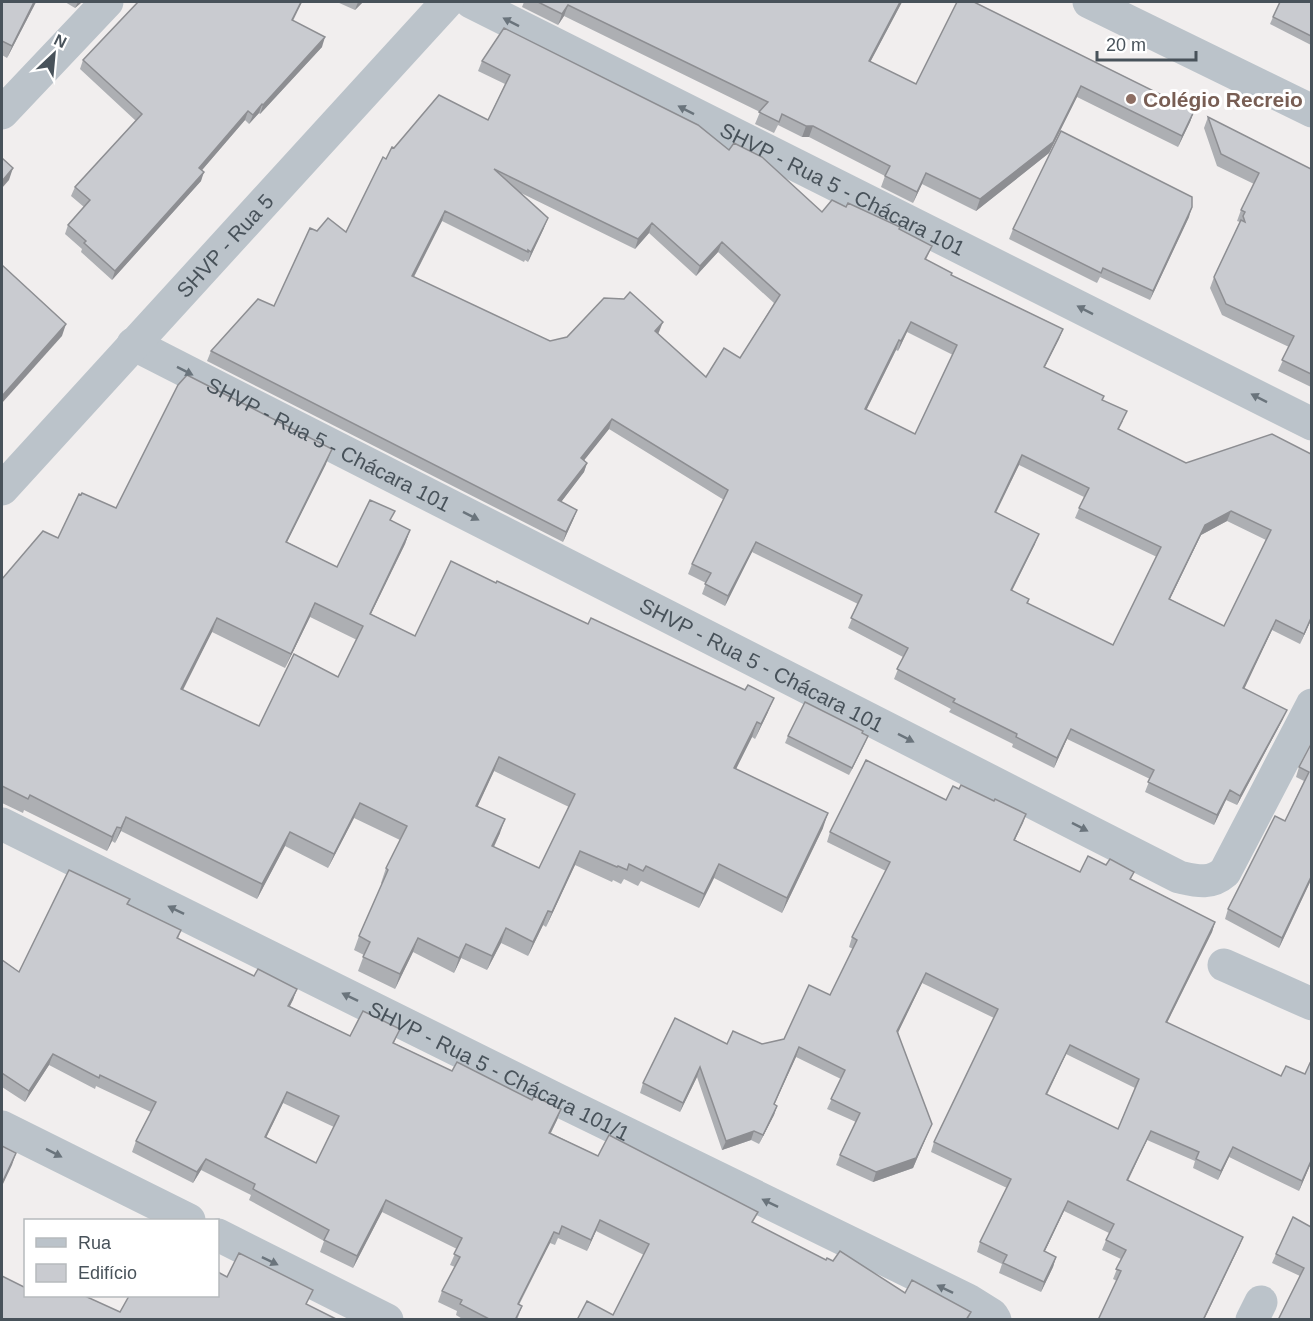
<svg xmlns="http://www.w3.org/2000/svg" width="1313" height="1321" viewBox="0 0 1313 1321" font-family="Helvetica,sans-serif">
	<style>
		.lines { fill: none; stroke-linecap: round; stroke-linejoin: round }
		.minor { stroke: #bbc3ca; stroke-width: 33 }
		.wall { fill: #adafb3; fill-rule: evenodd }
		.shaded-wall { fill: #8d8e92 }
		.building { fill: #c9cbd0; stroke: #8d8e92; stroke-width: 1.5; fill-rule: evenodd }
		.oneway { fill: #6a747c }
		.education-dot { fill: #8d6e63; stroke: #fff; stroke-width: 2 }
		.labels { text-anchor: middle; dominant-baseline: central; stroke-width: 6; stroke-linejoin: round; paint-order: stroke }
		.education-label { font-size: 21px; font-weight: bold; fill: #785e54; stroke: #fff; text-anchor: start }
		.street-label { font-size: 21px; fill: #48525a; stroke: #fff }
	</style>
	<rect width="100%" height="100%" fill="#f1eeee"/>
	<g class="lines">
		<g class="minor">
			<path id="s1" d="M471,2L1312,424"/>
			<polyline points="1089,2 1312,111"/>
			<polyline points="2,113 107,2"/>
			<path id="s2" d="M133,344L1179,877C1197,881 1210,885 1225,872L1312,705"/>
			<path id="s3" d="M2,489L447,2"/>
			<path id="s4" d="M2,824L556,1099L968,1300L992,1315L995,1320"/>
			<polyline points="1224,965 1312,1004"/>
			<polyline points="2,1127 189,1220"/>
			<polyline points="218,1235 387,1320"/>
			<polyline points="1252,1320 1261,1302"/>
		</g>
	</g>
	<g class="wall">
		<polygon points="2,2 36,2 7,58 2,55"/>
		<polygon points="65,2 82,2 75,8"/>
		<polygon points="138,2 302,2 293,21 322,47 260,114 259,113 249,124 245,120 202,170 201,181 112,280 81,252 82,249 65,234 68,225 84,207 71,196 75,187 136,121 80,69 83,60"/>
		<polygon points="337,2 363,2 355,10"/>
		<polygon points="524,2 902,2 870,62 916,84 957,2 1194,111 1190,122 1178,147 1077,97 1049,153 976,211 922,184 913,203 881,187 885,176 809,137 802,137 778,125 774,133 755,124 760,112 564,16 558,25 522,7"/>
		<polygon points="1311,2 1311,45 1270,24 1273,17"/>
		<path d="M482,61L729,150L822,212L846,207L899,229L932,246L926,260L951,275L1063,329L1059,339L1045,367L1102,400L1123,421L1119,429L1186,463L1272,434L1311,620L1300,644L1272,630L1244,688L1283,719L1237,805L1226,800L1214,825L1145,792L1150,779L1067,739L1054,768L1012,747L1013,744L949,712L951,709L894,679L903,657L848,628L858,604L752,552L725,606L702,594L706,583L688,574L692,564L724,500L609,429L584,460L587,463L584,472L561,502L577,510L573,520L563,542L207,361L211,351L274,306L317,231L346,232L386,159L394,148L488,120L505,84L478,71ZM521,193L635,249L649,233L696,276L718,252L774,303L740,358L706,377L658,334L659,332L550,341L414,277L442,221L524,262L525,260L528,262L544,228ZM907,332L953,355L915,434L866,410L896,350L898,351ZM1019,465L1084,497L1075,518L1157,557L1113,645L1028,604L1029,599L1012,591L1035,544L996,513ZM1227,521L1266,540L1224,626L1170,599L1201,535Z"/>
		<polygon points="1208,117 1311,169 1311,387 1278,371 1289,347 1222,315 1210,288 1214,277 1240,222 1237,221 1241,210 1254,184 1217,166 1204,128"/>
		<polygon points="1189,217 1150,300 1100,277 1097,283 1009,239 1013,229"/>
		<path d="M326,464L287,542L337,567L391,521L410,530L405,544L371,614L415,636L496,583L768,712L755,739L752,737L736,769L823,828L782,913L714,878L699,908L641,881L638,886L624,879L621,884L613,880L612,882L575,865L546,927L543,925L528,956L501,943L487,970L461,958L454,973L413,952L395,989L358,971L364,955L354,950L359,936L382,884L381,883L386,868L400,840L354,818L328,868L285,846L257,899L121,831L115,843L112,841L107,851L24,810L23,813L2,803V579L58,538L116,508ZM310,617L357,640L338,677L259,726L182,690L212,632L285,668ZM494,771L569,807L539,868L494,847L500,833L477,807Z"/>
		<polygon points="788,736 868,736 849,775 785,743"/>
		<polygon points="1311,744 1311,880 1279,948 1225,919 1228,909 1285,821 1304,781 1296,777 1299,767"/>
		<path d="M959,789L1026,814L1015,840L1080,872L1106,865L1134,872L1131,879L1215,922L1212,932L1167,1022L1311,1163L1299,1191L1229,1157L1218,1180L1193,1168L1195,1161L1147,1140L1128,1181L1243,1237L1239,1247L1117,1281L1113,1279L1121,1259L1102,1250L1109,1233L1064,1211L1045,1251L1056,1257L1053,1267L1041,1292L999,1273L1002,1264L977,1252L980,1242L1007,1188L931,1152L934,1142L994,1018L922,983L898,1032L928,1133L913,1168L873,1182L836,1165L840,1155L856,1122L827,1109L841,1079L796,1057L774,1104L777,1106L774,1115L759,1144L751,1140L722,1150L697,1077L680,1112L640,1093L643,1083L727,1044H762L784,1039L830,995L853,949L849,947L852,937L886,871L827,842L830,832L946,800ZM1066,1054L1135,1088L1118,1129L1047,1095Z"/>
		<path d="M128,904L181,930L178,939L254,976L297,989L290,1006L350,1036L400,1029L394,1043L452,1071L561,1109L557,1120L551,1133L598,1156L753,1223L826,1260L833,1261L905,1293L971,1312L968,1320H577L613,1315L644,1255L596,1231L587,1251L558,1238L555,1245L550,1243L519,1305L522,1306L517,1320H464L456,1315L457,1311L438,1302L442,1291L455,1267L450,1265L457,1249L382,1212L353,1268L320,1252L324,1241L249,1200L251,1195L201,1170L193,1183L132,1152L136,1141L151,1112L96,1086L95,1089L49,1065L25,1102L2,1087V960L19,972ZM283,1103L334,1127L316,1163L266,1138Z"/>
		<polygon points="1311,1227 1311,1320 1300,1276 1272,1263 1276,1254"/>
	</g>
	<g class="shaded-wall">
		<polygon points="34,2 36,2 7,58 12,46"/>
		<polygon points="78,2 82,2 75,8"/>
		<polygon points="301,2 302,2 288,29 292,20"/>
		<polygon points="358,2 363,2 355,10"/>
		<polygon points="900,2 902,2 865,72 869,61"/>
		<polygon points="568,5 564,16 558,25 562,14"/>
		<polygon points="325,37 322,47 260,114 263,105"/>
		<polygon points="1081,86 1077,97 1049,153 976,211 980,199"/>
		<polygon points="262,104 259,113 249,124 253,115"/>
		<polygon points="248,111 245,120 196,177 199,168"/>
		<polygon points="1194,111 1190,122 1178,147 1182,136"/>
		<polygon points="806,126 813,126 809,137 802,137"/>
		<polygon points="13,168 9,180 2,188 2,181"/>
		<polygon points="204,172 201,181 112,280 115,271"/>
		<polygon points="926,173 922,184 913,203 917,192"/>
		<polygon points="1192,207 1189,217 1150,300 1153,291"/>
		<polygon points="445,211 442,221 409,286 412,276"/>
		<polygon points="548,218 544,228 528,262 531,252"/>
		<polygon points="652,223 649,233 635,249 638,239"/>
		<polygon points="722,242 718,252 696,276 700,266"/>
		<polygon points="663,322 659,332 651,341 655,331"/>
		<polygon points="911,322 907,332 898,351 901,341"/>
		<polygon points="66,324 62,336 2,403 2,396"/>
		<polygon points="1063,329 1059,339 1040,376 1044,367"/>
		<polygon points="899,340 896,350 862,419 865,409"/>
		<polygon points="612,419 609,429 578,468 581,458"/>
		<polygon points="332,449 326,464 280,556 286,542"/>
		<polygon points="1022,455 1019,465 991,522 995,512"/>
		<polygon points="587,463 584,472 555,510 558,500"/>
		<polygon points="577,510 573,520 563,542 566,532"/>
		<polygon points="1231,511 1227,521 1201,535 1165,609 1169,599 1205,525"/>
		<polygon points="410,530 405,544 364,628 370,614"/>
		<polygon points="1039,534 1035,544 1007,600 1011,590"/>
		<polygon points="756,542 752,552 725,606 728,596"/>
		<polygon points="315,603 310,617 285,668 291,654"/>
		<polygon points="217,618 212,632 176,704 181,689"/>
		<polygon points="1311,618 1311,620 1300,644 1304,634"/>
		<polygon points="1276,620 1272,630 1240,698 1243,688"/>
		<polygon points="774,698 768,712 755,739 761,724"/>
		<polygon points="1287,710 1283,719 1237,805 1240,796"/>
		<polygon points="757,722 752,737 729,783 734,768"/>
		<polygon points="1071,729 1067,739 1054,768 1057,758"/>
		<polygon points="868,736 865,743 849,775 852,768"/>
		<polygon points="499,757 494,771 471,821 476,806"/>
		<polygon points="1230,790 1226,800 1214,825 1217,815"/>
		<polygon points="360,803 354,818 328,868 334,854"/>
		<polygon points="828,813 823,828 782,913 787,898"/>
		<polygon points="1026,814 1023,823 1010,849 1014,840"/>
		<polygon points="126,817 121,831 115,843 121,828"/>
		<polygon points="505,819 500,833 487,861 492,846"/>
		<polygon points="117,827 112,841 107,851 112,837"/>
		<polygon points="290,832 285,846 257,899 262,884"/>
		<polygon points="580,851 575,865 546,927 552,912"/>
		<polygon points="719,864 714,878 699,908 704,894"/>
		<polygon points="1311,877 1311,880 1279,948 1282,938"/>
		<polygon points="548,911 543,925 528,956 533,942"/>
		<polygon points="1215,922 1212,932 1163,1031 1166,1022"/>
		<polygon points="506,928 501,943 487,970 492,956"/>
		<polygon points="418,938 413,952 395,989 400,974"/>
		<polygon points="466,944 461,958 454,973 459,958"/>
		<polygon points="926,973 922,983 894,1041 897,1031"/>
		<polygon points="297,989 293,1000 284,1017 288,1006"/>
		<polygon points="1070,1045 1066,1054 1042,1104 1046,1094"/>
		<polygon points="799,1047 796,1057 770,1114 774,1104"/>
		<polygon points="53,1054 49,1065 25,1102 29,1091"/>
		<polygon points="700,1067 697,1077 680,1112 683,1103"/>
		<polygon points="287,1092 283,1103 261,1148 265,1137"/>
		<polygon points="777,1106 774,1115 759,1144 763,1135"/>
		<polygon points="561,1109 557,1120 545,1144 549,1133"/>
		<polygon points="932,1124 913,1168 873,1182 876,1172"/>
		<polygon points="754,1131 751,1140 722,1150 726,1141"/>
		<polygon points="1151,1131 1147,1140 1123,1190 1127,1180"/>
		<polygon points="1233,1147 1229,1157 1218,1180 1221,1171"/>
		<polygon points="16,1153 12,1165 2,1186 2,1183"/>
		<polygon points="206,1159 201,1170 193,1183 197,1172"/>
		<polygon points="1311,1161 1311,1163 1299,1191 1302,1181"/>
		<polygon points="386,1200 382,1212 353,1268 357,1256"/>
		<polygon points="1068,1201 1064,1211 1040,1261 1044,1251"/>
		<polygon points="600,1220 596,1231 587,1251 591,1240"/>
		<polygon points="554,1232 550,1243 513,1315 518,1304"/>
		<polygon points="1243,1237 1239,1247 1204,1320 1203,1320"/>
		<polygon points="1056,1257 1053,1267 1041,1292 1044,1282"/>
	</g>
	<g class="building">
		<polygon points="2,2 34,2 12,46 2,41"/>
		<polygon points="138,2 301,2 292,20 325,37 263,105 262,104 253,115 248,111 199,168 204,172 115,271 84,243 86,241 68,225 90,200 75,187 142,114 83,60"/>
		<polygon points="538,2 900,2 869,61 916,84 957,2 974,2 1194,111 1182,136 1081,86 1053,142 980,199 926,173 917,192 885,176 890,166 813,126 806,126 782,114 779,122 759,112 768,102 568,5 562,14"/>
		<polygon points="1280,2 1311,2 1311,36 1273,17"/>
		<path d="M504,28L698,125L729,150L734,143L762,157L822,212L832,200L846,207L848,203L900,227L899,229L932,246L925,259L952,273L951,275L1063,329L1044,367L1104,396L1102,400L1127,411L1118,429L1186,463L1272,434L1311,454V618L1304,634L1276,620L1243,688L1287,710L1240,796L1230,790L1217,815L1148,782L1154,770L1071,729L1057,758L1016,737L1017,734L953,702L955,699L897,669L908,648L851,618L862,595L756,542L728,596L705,584L711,573L692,564L728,490L612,419L581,458L587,463L558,500L577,510L566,532L211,351L258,299L274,306L310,228L317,231L328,218L346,232L383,157L386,159L392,147L394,148L439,95L488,120L510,75L482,61ZM494,169L638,239L652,223L700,266L722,242L780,295L740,358L724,348L706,377L655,331L663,322L630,292L624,299L604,298L567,337L550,341L412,276L445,211L528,252V250L531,252L548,218ZM911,322L957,345L915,434L865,409L899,340L901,341ZM1022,455L1089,488L1079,508L1161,547L1113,645L1027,603L1029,599L1011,590L1039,534L995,512ZM1231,511L1271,530L1224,626L1169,599L1205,525Z"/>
		<polygon points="1208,117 1311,169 1311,374 1282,360 1294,336 1226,304 1214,277 1241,220 1245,222 1243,216 1245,212 1241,210 1259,173 1221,154"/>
		<polygon points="1061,131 1192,197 1192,207 1153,291 1103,268 1101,273 1013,229"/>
		<polygon points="2,158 13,168 2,181"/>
		<polygon points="2,265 66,324 2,396"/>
		<path d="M187,375L332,449L286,542L337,567L370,500L395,511L390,520L410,530L370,614L415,636L451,561L496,583L497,581L588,624L591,618L745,690L748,685L774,698L761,724L757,722L734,768L828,813L787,898L719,864L704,894L646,866L643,871L629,864L627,870L618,866L617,867L580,851L552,912L548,911L533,942L506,928L492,956L466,944L459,958L418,938L400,974L363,957L370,942L359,936L388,870L386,868L407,826L360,803L334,854L290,832L262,884L126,817L121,828L117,827L112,837L30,795L28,799L2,786V579L43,531L58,538L79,494L81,495L82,493L116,508L178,385ZM315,603L363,626L338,677L294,654L259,726L181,689L217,618L291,654ZM499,757L575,794L539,868L492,846L505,819L476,806Z"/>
		<polygon points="805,702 863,731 862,733 868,736 852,768 788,736"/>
		<polygon points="1311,744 1311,877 1282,938 1228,909 1275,816 1285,821 1309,772 1299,767"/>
		<path d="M866,760L946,800L953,786L959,789L961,785L994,801L995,799L1026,814L1014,840L1080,872L1088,856L1106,865L1110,859L1134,872L1130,879L1215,922L1166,1022L1281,1076L1286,1066L1305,1074L1310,1063L1311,1064V1161L1302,1181L1233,1147L1221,1171L1196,1159L1199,1152L1151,1131L1127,1180L1243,1237L1203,1320H1098L1121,1271L1116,1269L1126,1250L1106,1240L1114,1224L1068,1201L1044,1251L1056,1257L1044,1282L1003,1263L1007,1255L980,1242L1011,1179L934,1142L998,1009L926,973L897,1031L932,1124L916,1158L876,1172L840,1155L860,1113L831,1099L845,1070L799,1047L774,1104L777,1106L763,1135L754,1131L726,1141L700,1067L683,1103L643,1083L675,1018L727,1044L733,1031L762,1044L784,1039L809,985L830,995L857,940L852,937L890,862L830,832ZM1070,1045L1139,1079L1118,1129L1046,1094Z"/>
		<path d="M69,870L130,899L127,904L181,930L177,938L254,976L258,969L297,989L288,1006L350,1036L363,1011L400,1029L393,1043L452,1071L457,1062L532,1100L534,1096L561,1109L549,1133L598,1156L609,1135L758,1212L752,1222L826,1260L827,1258L833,1261L840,1251L905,1293L912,1280L971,1312L966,1320H577L587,1301L613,1315L649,1244L600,1220L591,1240L562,1226L559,1234L554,1232L518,1304L522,1306L515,1320H491L460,1304L462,1300L442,1291L460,1257L454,1254L462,1238L386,1200L357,1256L324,1240L329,1230L253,1189L255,1184L206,1159L197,1172L136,1141L156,1102L100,1075L99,1078L53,1054L29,1091L2,1073V960L19,972ZM287,1092L339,1116L316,1163L265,1137Z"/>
		<polygon points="2,1146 16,1153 2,1183"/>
		<polygon points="1293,1217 1311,1227 1311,1320 1278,1320 1304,1268 1276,1254"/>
		<polygon points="239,1253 313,1290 306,1304 338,1320 2,1320 2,1276 26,1288 26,1296 85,1296 120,1312 129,1296 218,1296 218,1272 227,1277"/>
	</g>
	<defs><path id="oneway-solid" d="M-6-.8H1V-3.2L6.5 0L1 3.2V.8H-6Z" transform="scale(1.5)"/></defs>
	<g class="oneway">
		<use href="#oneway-solid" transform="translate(511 22) rotate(-153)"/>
		<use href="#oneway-solid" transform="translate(686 110) rotate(-153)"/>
		<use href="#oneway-solid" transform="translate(1085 310) rotate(-153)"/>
		<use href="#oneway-solid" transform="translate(185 371) rotate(27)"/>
		<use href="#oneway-solid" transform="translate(1259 398) rotate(-153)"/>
		<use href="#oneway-solid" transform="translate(471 516) rotate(27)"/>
		<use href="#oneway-solid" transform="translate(906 738) rotate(27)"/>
		<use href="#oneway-solid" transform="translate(1080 827) rotate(27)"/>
		<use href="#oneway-solid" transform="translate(176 910) rotate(-154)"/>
		<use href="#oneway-solid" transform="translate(350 997) rotate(-154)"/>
		<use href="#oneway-solid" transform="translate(54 1153) rotate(27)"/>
		<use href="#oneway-solid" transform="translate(770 1203) rotate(-154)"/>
		<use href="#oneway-solid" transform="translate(270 1261) rotate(26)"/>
		<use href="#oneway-solid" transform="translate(945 1289) rotate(-154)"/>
	</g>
	<circle class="education-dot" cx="1131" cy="99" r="6"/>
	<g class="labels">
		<g class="education-label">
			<text x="1143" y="99">Colégio Recreio</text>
		</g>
		<g class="street-label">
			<text stroke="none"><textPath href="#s1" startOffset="416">SHVP - Rua 5 - Chácara 101</textPath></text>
			<text stroke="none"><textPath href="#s3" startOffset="330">SHVP - Rua 5</textPath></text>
			<text stroke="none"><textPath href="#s2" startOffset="220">SHVP - Rua 5 - Chácara 101</textPath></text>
			<text stroke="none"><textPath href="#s2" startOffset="706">SHVP - Rua 5 - Chácara 101</textPath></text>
			<text stroke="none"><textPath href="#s4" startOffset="555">SHVP - Rua 5 - Chácara 101/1</textPath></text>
		</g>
	</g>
	<rect width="1313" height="1321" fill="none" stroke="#48525a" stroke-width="6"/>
	<rect x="24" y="1219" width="195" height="78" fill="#ffffff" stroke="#b6babd" stroke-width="1.5"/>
	<rect x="36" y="1238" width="30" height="9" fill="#bbc3ca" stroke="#b6babd" stroke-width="1.5"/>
	<text x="78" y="1249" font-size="18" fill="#48525a">Rua</text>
	<rect x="36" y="1264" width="30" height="18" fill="#c9cbd0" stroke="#b6babd" stroke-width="1.5"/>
	<text x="78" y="1279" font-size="18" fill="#48525a">Edifício</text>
	<g transform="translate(54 54) rotate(26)" stroke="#ffffff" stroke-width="4.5" paint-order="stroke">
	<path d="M0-4.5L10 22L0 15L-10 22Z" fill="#48525a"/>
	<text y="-9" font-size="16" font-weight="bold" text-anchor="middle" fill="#48525a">N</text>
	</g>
	<path d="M1097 51v9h99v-9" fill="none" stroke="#48525a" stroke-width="3"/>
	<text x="1106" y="51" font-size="18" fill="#48525a" stroke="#ffffff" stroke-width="4.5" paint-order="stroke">20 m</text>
</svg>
